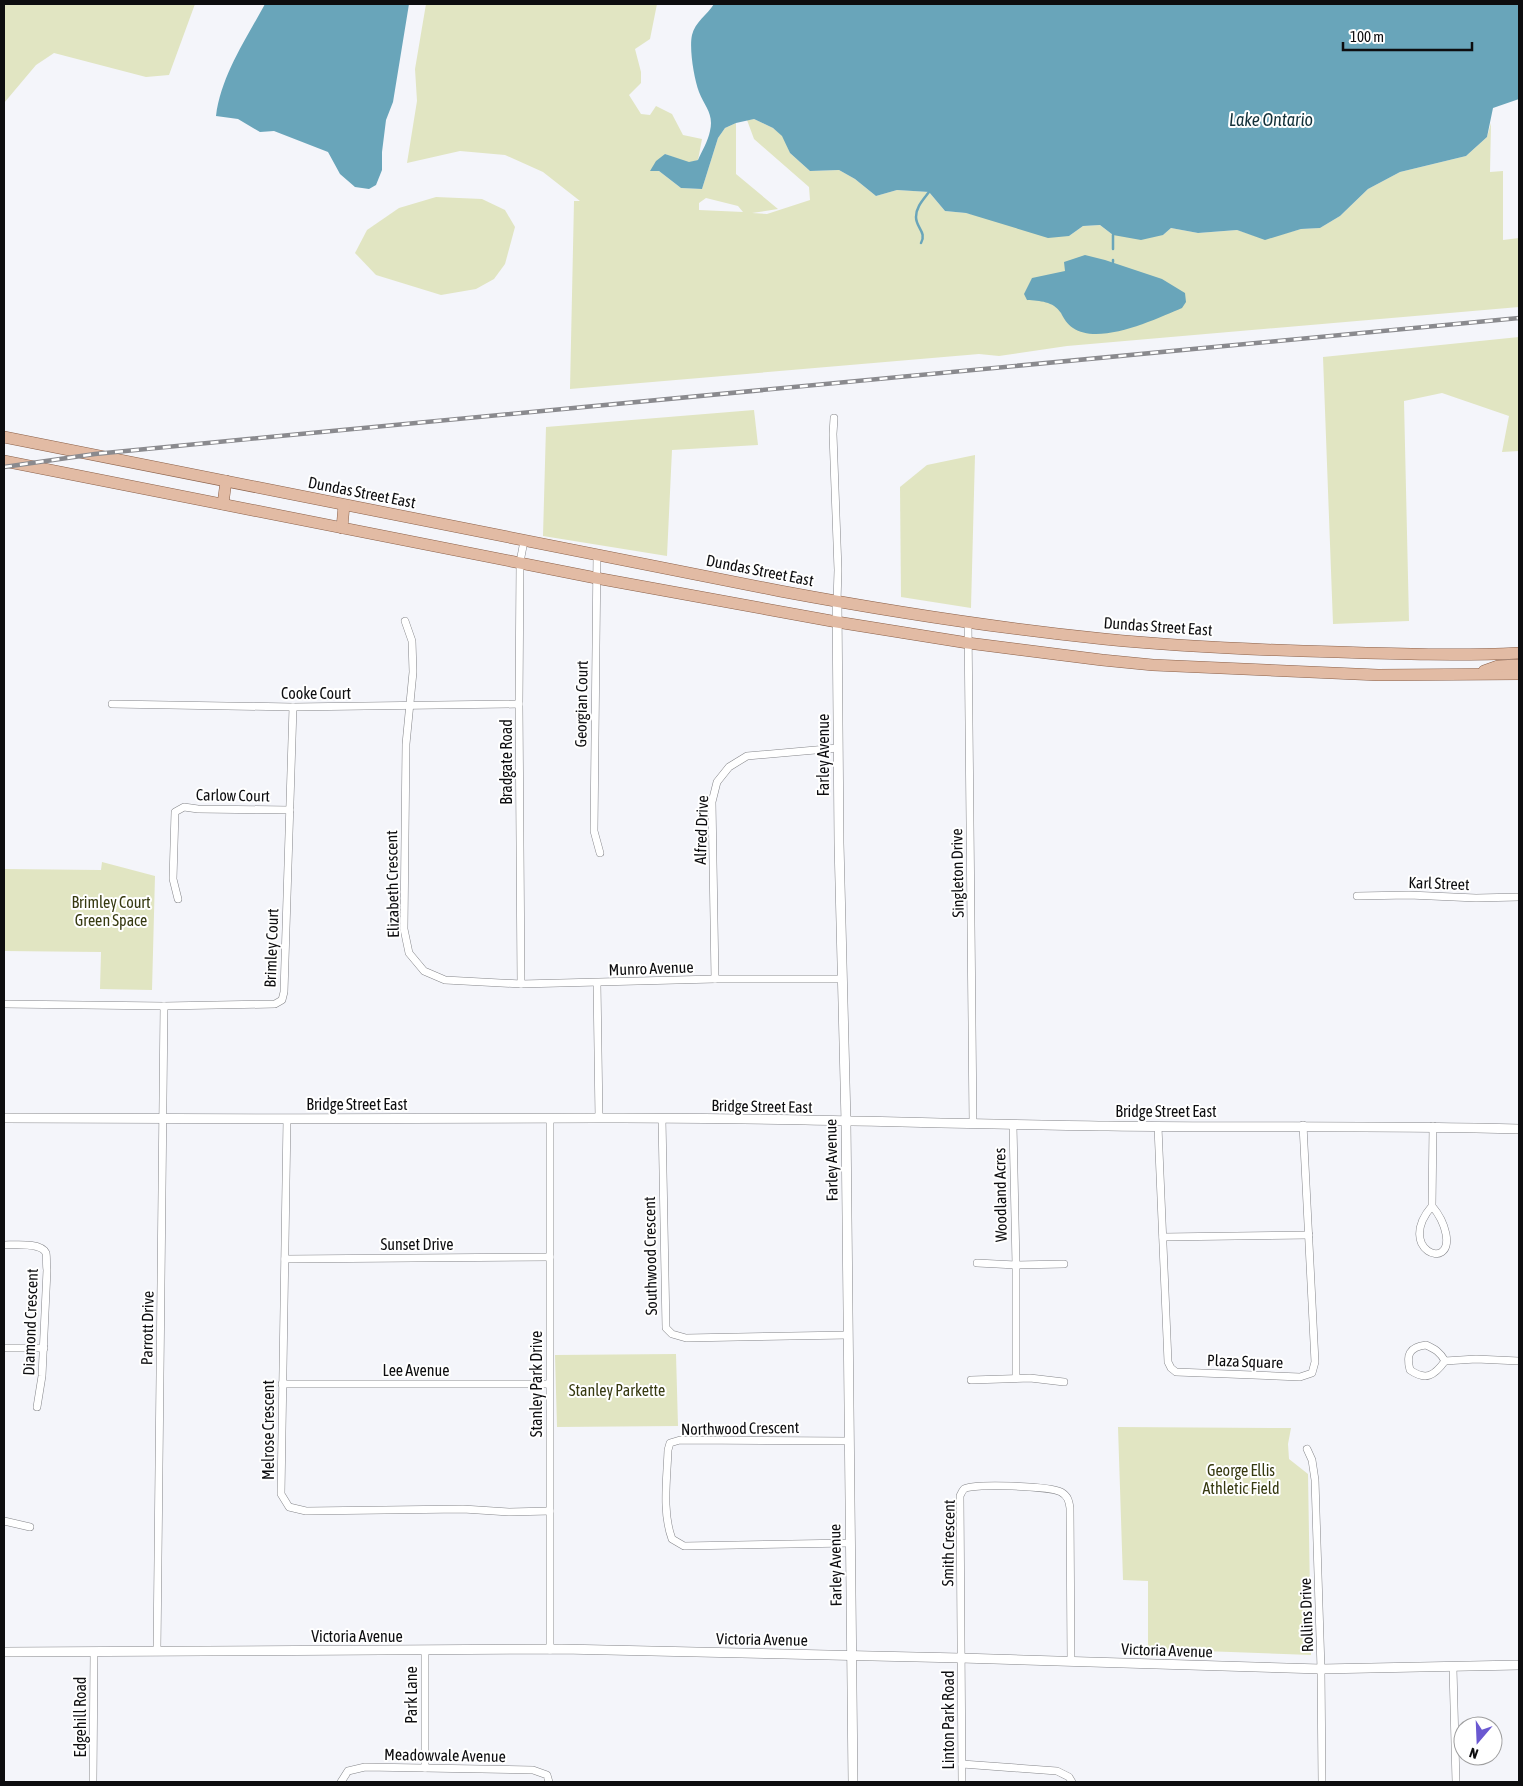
<svg xmlns="http://www.w3.org/2000/svg" width="1523" height="1786" viewBox="0 0 1523 1786" font-family="'Asap Condensed',sans-serif">
	<style>
		.green { fill: #e1e5c2; fill-rule: evenodd }
		.water { fill: #69a5ba }
		.lines { fill: none; stroke-linecap: round; stroke-linejoin: round }
		.stream { stroke: #69a5ba; stroke-width: 2.5 }
		.minor-casing { stroke: #85868a; stroke-width: 8 }
		.tertiary-casing { stroke: #85868a; stroke-width: 10 }
		.primary-casing { stroke: #8a6049; stroke-width: 12 }
		.minor { stroke: #fff; stroke-width: 7 }
		.tertiary { stroke: #fff; stroke-width: 9 }
		.primary { stroke: #e2bba4; stroke-width: 11 }
		.rail-casing { stroke: #8a8a8e; stroke-width: 4.5 }
		.rail { stroke: #fff; stroke-width: 2.5; stroke-dasharray: 8; stroke-linecap: butt }
		.labels { text-anchor: middle; dominant-baseline: central; stroke-width: 4; stroke-linejoin: round; paint-order: stroke }
		.street-label { font-size: 16px; fill: #0d0d0f; stroke: #fff }
		.park-label { font-size: 16px; fill: #363910; stroke: #fff }
		.water-label { font-size: 18px; font-style: italic; fill: #123039; stroke: #fff }
	</style>
	<rect width="100%" height="100%" fill="#f4f5fa"/>
	<g class="green">
		<polygon points="4,4 195,4 169,75 146,77 54,53 36,65 4,103"/>
		<path d="M426,4H657L650,39L635,49L641,72V83L629,95L641,114L650,115L656,106L672,114L683,135L702,139L698,160L689,163L665,154L659,171L681,188L702,189L718,138L725,128L736,123V174L778,209L752,213L767,214L810,200L809,187L754,139L747,120L754,119L773,128L783,136L790,153L810,171L839,170L855,179L876,196L897,190L929,192L945,211L966,213L1069,236L1083,226L1100,225L1113,235H1163L1171,228L1198,233L1237,230L1265,239L1301,229L1320,228L1340,216L1368,189L1400,172L1466,156L1487,137L1491,123L1490,172L1503,171V240L1519,238V307L1067,346L999,356L979,354L570,389L574,201H580L543,172L505,155L460,151L407,163L417,101L415,69ZM706,198L738,206L743,212L699,210V203Z"/>
		<polygon points="436,197 482,199 505,210 515,227 505,264 494,279 476,289 441,295 376,275 355,253 367,230 399,208"/>
		<polygon points="1519,337 1519,451 1502,452 1509,416 1442,393 1404,401 1409,621 1333,624 1323,357"/>
		<polygon points="754,410 758,445 672,450 667,556 543,536 546,427"/>
		<polygon points="975,455 971,608 901,597 900,487 927,465"/>
		<polygon points="102,862 155,876 152,990 100,989 101,952 4,951 4,869 101,870"/>
		<polygon points="676,1354 678,1426 557,1427 555,1355"/>
		<polygon points="1118,1427 1291,1428 1288,1444 1289,1459 1308,1474 1311,1655 1148,1649 1148,1581 1123,1580"/>
	</g>
	<g class="water">
		<path d="M265,4H409L393,102L386,120L382,152V170L376,185L369,189L355,187L340,174L328,152L274,131L260,132L238,119L216,116C221,76 246,39 265,4Z"/>
		<path d="M714,4H1519V99L1493,108L1487,137L1466,156L1400,172L1368,189L1340,216L1320,228L1301,229L1265,240L1237,230L1198,233L1171,228L1163,235L1141,240L1113,235L1100,225L1083,226L1069,236L1048,238L966,213L945,211L929,192L897,190L876,196L855,179L839,170L810,171L790,153L782,136L773,128L754,119L736,123L725,128L718,138L702,189L681,188L659,171H650L656,161L665,154L689,162L698,160C702,151 708,141 710,131C714,114 705,107 699,92C694,78 689,49 692,35C695,22 707,15 714,4Z"/>
		<path d="M1085,255L1105,260L1162,279L1185,293L1186,302L1182,308C1156,319 1099,346 1073,328C1067,324 1064,319 1061,313C1053,301 1040,301 1027,300L1024,294L1032,278L1065,271L1064,262Z"/>
	</g>
	<g class="lines">
		<g class="stream">
			<path d="M921,243C927,232 916,228 916,217C916,207 923,200 929,192"/>
			<polyline points="1113,249 1113,235"/>
			<polyline points="1113,262 1113,260"/>
		</g>
		<defs>
			<g id="minor">
				<polyline points="834,418 833,434 838,570 837,602"/>
				<polyline points="597,554 594,831 600,853"/>
				<polyline points="405,621 412,641 413,672 406,744 404,929 409,953 424,971 445,980 521,984 715,979 842,979"/>
				<polyline points="968,622 973,1124"/>
				<polyline points="112,704 293,707 519,704"/>
				<polyline points="1357,896 1409,895 1476,898 1519,897"/>
				<polyline points="178,899 173,879 175,812 184,807 198,809 290,810"/>
				<polyline points="715,979 712,802 717,782 729,767 747,756 838,748"/>
				<polyline points="597,983 599,1118"/>
				<polyline points="521,984 519,704 520,562 524,541"/>
				<polyline points="4,1004 164,1006 275,1004 282,1000 284,992 293,707"/>
				<polyline points="287,1119 281,1494 289,1507 306,1511 463,1509 509,1512 550,1511"/>
				<polyline points="550,1119 550,1650"/>
				<polyline points="662,1119 666,1328 672,1334 686,1338 848,1335"/>
				<polyline points="1013,1125 1016,1265 1016,1378"/>
				<polyline points="1158,1127 1168,1362 1171,1368 1176,1372 1300,1377 1312,1373 1315,1362 1303,1125"/>
				<path d="M1432,1206C1438,1213 1444,1224 1446,1234C1453,1273 1395,1249 1432,1206L1433,1126"/>
				<polyline points="1163,1237 1309,1235"/>
				<path d="M4,1245C14,1245 41,1242 46,1253C47,1258 46,1265 47,1270L42,1376L37,1407"/>
				<polyline points="285,1259 550,1257"/>
				<polyline points="977,1263 1016,1265 1064,1264"/>
				<path d="M1426,1345C1435,1349 1440,1352 1445,1361C1434,1376 1426,1381 1410,1370C1406,1355 1409,1347 1426,1345Z"/>
				<polyline points="4,1348 44,1348"/>
				<polyline points="1445,1361 1476,1359 1519,1361"/>
				<polyline points="971,1380 1030,1378 1064,1382"/>
				<polyline points="282,1384 549,1384"/>
				<path d="M849,1441L680,1440L670,1443L668,1450C667,1479 662,1512 672,1539L684,1546L850,1543"/>
				<polyline points="1307,1449 1312,1460 1315,1480 1321,1669 1322,1782"/>
				<polyline points="4,1521 30,1527"/>
				<polyline points="157,1651 164,1006"/>
				<polyline points="1453,1668 1456,1782"/>
				<polyline points="962,1764 1057,1771 1069,1777 1072,1782"/>
				<polyline points="425,1768 425,1651"/>
				<polyline points="93,1782 94,1652"/>
				<polyline points="341,1782 348,1771 365,1767 533,1770 547,1775 549,1782"/>
				<path d="M962,1782L960,1496C961,1494 962,1491 964,1489C973,1483 1051,1486 1061,1492C1068,1496 1069,1501 1070,1508L1071,1661"/>
			</g>
			<g id="tertiary">
				<polyline points="837,602 839,843 846,1122 853,1782"/>
				<path d="M4,1118C202,1119 400,1119 598,1118C768,1117 938,1124 1108,1126C1245,1128 1382,1125 1519,1129"/>
				<polyline points="4,1652 562,1649 961,1658 1321,1669 1519,1665"/>
			</g>
			<g id="primary">
				<path d="M4,437L780,591C887,611 996,628 1104,639C1182,647 1260,650 1338,652C1398,654 1459,656 1519,653"/>
				<polyline points="4,461 596,578 837,622 968,643 1102,660 1153,665 1378,675 1519,674"/>
				<polyline points="223,504 226,481"/>
				<polyline points="342,528 344,505"/>
				<polyline points="1484,671 1498,666 1519,665"/>
			</g>
		</defs>
		<use href="#minor" class="minor-casing"/>
		<use href="#tertiary" class="tertiary-casing"/>
		<use href="#primary" class="primary-casing"/>
		<use href="#minor" class="minor"/>
		<use href="#tertiary" class="tertiary"/>
		<use href="#primary" class="primary"/>
		<defs>
			<polyline id="rail" points="4,467 95,454 311,433 1519,318"/>
		</defs>
		<use href="#rail" class="rail-casing"/>
		<use href="#rail" class="rail"/>
	</g>
	<g class="labels">
		<g class="street-label">
			<text transform="translate(362 492) rotate(11)">Dundas Street East</text>
			<text transform="translate(760 570) rotate(11)">Dundas Street East</text>
			<text transform="translate(1158 626) rotate(4)">Dundas Street East</text>
			<text x="316" y="693">Cooke Court</text>
			<text transform="translate(581 704) rotate(-89)">Georgian Court</text>
			<text transform="translate(823 755) rotate(-90)">Farley Avenue</text>
			<text transform="translate(506 762) rotate(-90)">Bradgate Road</text>
			<text transform="translate(233 795) rotate(1)">Carlow Court</text>
			<text transform="translate(701 830) rotate(-88)">Alfred Drive</text>
			<text transform="translate(957 873) rotate(-91)">Singleton Drive</text>
			<text transform="translate(1439 883) rotate(2)">Karl Street</text>
			<text transform="translate(392 884) rotate(-91)">Elizabeth Crescent</text>
			<text transform="translate(271 948) rotate(-88)">Brimley Court</text>
			<text transform="translate(651 968) rotate(-2)">Munro Avenue</text>
			<text x="357" y="1104">Bridge Street East</text>
			<text transform="translate(762 1106) rotate(1)">Bridge Street East</text>
			<text x="1166" y="1111">Bridge Street East</text>
			<text transform="translate(831 1160) rotate(-91)">Farley Avenue</text>
			<text transform="translate(1000 1195) rotate(-91)">Woodland Acres</text>
			<text x="417" y="1244">Sunset Drive</text>
			<text transform="translate(650 1256) rotate(-91)">Southwood Crescent</text>
			<text transform="translate(30 1322) rotate(-88)">Diamond Crescent</text>
			<text transform="translate(147 1328) rotate(-89)">Parrott Drive</text>
			<text transform="translate(1245 1361) rotate(2)">Plaza Square</text>
			<text x="416" y="1370">Lee Avenue</text>
			<text transform="translate(536 1384) rotate(-90)">Stanley Park Drive</text>
			<text transform="translate(740 1428) rotate(-1)">Northwood Crescent</text>
			<text transform="translate(268 1430) rotate(-90)">Melrose Crescent</text>
			<text transform="translate(948 1543) rotate(-89)">Smith Crescent</text>
			<text transform="translate(835 1565) rotate(-91)">Farley Avenue</text>
			<text transform="translate(1306 1615) rotate(-92)">Rollins Drive</text>
			<text x="357" y="1636">Victoria Avenue</text>
			<text transform="translate(762 1639) rotate(1)">Victoria Avenue</text>
			<text transform="translate(1167 1650) rotate(2)">Victoria Avenue</text>
			<text transform="translate(411 1695) rotate(-90)">Park Lane</text>
			<text transform="translate(80 1717) rotate(-90)">Edgehill Road</text>
			<text transform="translate(948 1720) rotate(-90)">Linton Park Road</text>
			<text transform="translate(445 1755) rotate(1)">Meadowvale Avenue</text>
		</g>
		<g class="park-label">
			<text x="111" y="902">Brimley Court<tspan x="111" dy="18">Green Space</tspan></text>
			<text x="617" y="1390">Stanley Parkette</text>
			<text x="1241" y="1470">George Ellis<tspan x="1241" dy="18">Athletic Field</tspan></text>
		</g>
		<g class="water-label">
			<text x="1271" y="119">Lake Ontario</text>
		</g>
	</g>
	<rect width="1523" height="1786" fill="none" stroke="#0d0d0f" stroke-width="10"/>
	<g transform="translate(1478 1741) rotate(199)"><circle r="24" fill="#ffffff" stroke="#9e9e9f"/>
	<path d="M0-4L9 19L0 12L-9 19Z" fill="#6a58d1"/>
	<text y="-8" font-size="14" font-weight="bold" text-anchor="middle" fill="#0d0d0f">N</text>
	</g>
	<path d="M1343 42v8h129v-8" fill="none" stroke="#0d0d0f" stroke-width="2.5"/>
	<text x="1350" y="42" font-size="15" fill="#0d0d0f" stroke="#ffffff" stroke-width="4" paint-order="stroke">100 m</text>
</svg>
